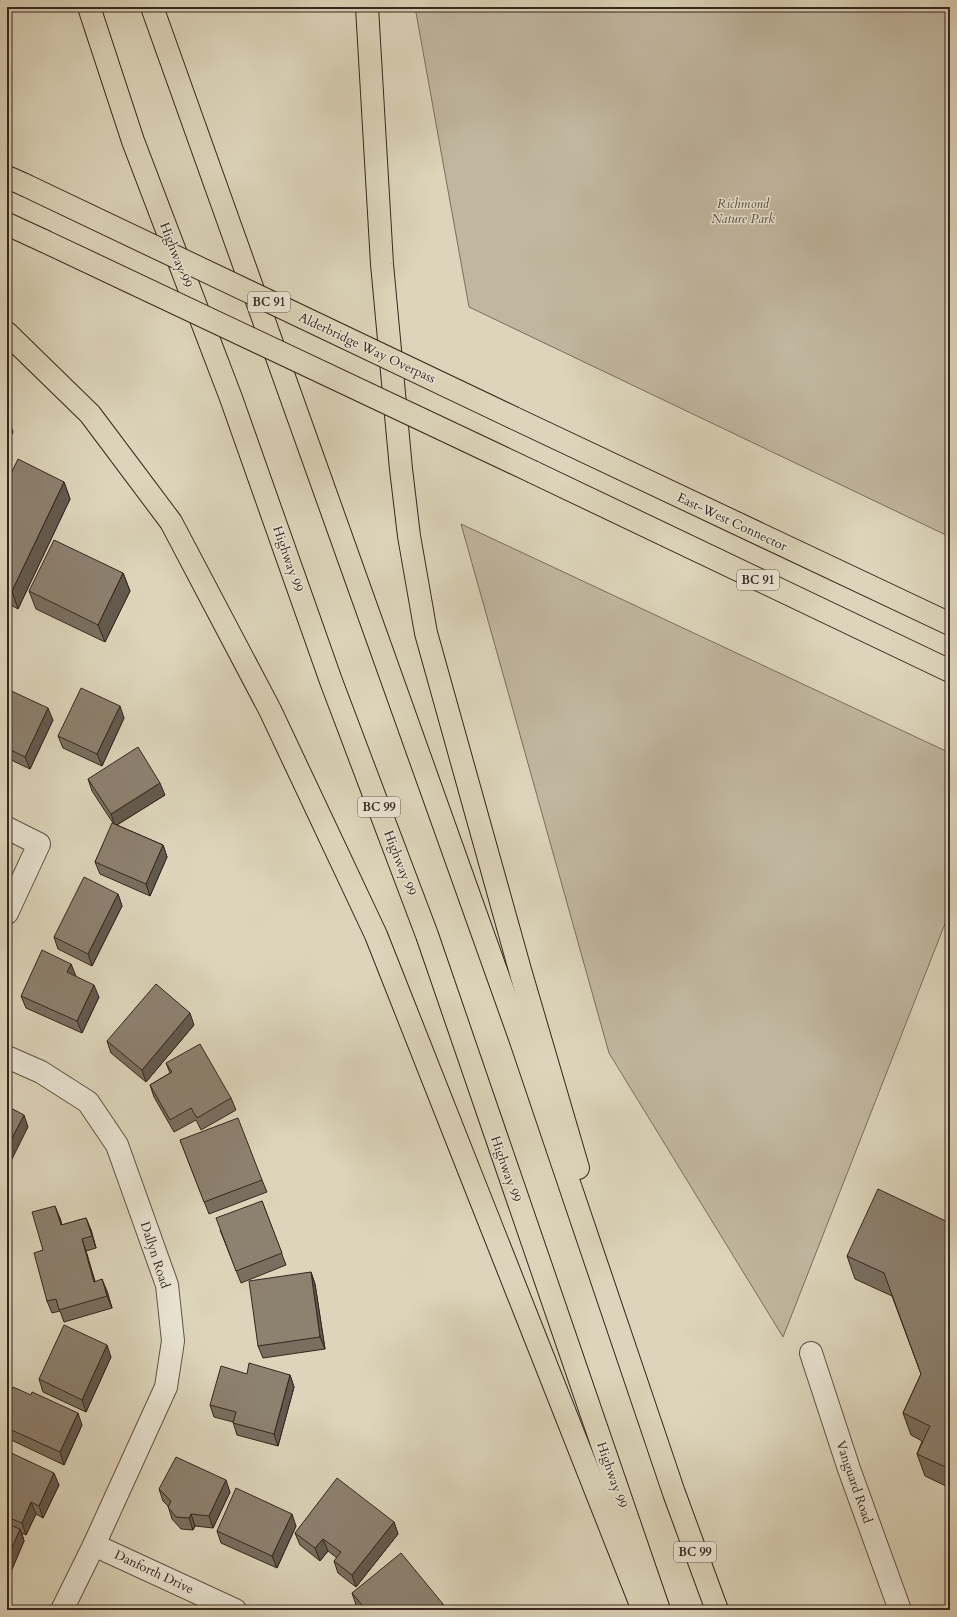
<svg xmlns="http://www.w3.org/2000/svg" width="957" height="1617" viewBox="0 0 957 1617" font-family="Cardo,serif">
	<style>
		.green { fill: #c1b7a0; stroke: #7c6e5f }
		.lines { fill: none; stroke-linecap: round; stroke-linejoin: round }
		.street-casing { stroke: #605245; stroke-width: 24 }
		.highway-casing { stroke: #37261e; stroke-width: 24 }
		.street { stroke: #e9e4d3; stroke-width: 22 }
		.highway { stroke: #ddd5bb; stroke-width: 22 }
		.highway-bridge-casing { stroke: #37261e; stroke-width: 24; stroke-linecap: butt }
		.highway-bridge { stroke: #ddd5bb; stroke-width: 22 }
		.wall { fill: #796f60; stroke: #37261e }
		.shaded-wall { fill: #635a4e; stroke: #37261e }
		.building { fill: #8d8170; stroke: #37261e }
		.labels { text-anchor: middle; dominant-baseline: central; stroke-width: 3; stroke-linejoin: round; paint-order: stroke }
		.shield { fill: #e9e4d3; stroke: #6c5f54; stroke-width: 1 }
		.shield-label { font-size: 12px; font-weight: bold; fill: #37261e }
		.park-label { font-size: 13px; font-style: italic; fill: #5a4a3e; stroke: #e9e4d3 }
		.street-label { font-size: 13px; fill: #37261e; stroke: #e9e4d3 }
	</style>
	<rect width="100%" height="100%" fill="#ddd5bb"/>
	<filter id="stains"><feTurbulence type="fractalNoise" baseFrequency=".005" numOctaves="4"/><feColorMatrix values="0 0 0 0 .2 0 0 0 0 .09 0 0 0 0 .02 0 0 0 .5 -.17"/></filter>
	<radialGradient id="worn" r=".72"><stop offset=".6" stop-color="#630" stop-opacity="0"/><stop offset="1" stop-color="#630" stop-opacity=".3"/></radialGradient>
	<g class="green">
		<polygon points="415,7 950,7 950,537 469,307"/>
		<polygon points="461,524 950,753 950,911 783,1337 609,1053"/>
	</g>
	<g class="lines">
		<defs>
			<g id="street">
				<polyline points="7,828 39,844 7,913"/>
				<polyline points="7,1057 41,1072 88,1102 117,1145 167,1285 173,1341 166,1387 94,1545 62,1610"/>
				<polyline points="811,1353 849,1469 900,1610"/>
				<polyline points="94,1545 235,1610"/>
			</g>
			<g id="highway">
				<polyline points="89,7 133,141 231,398 331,681 427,935 659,1610"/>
				<polyline points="152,7 520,1038 674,1493 717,1610"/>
				<polyline points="367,7 382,264 401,469 409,536 426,633 520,970 578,1168"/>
				<polyline points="7,177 25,185"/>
				<polyline points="7,224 44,241"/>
				<polyline points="7,333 90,414 171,522 270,710 376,935 643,1610"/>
				<polyline points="514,418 950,624"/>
				<polyline points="533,472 950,671"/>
			</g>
		</defs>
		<use href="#street" class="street-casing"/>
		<use href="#highway" class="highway-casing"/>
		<use href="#street" class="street"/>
		<use href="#highway" class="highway"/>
		<defs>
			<g id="highway-bridge">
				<polyline points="25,185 514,418"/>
				<polyline points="44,241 533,472"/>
			</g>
		</defs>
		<use href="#highway-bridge" class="highway-bridge-casing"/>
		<use href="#highway-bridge" class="highway-bridge"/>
	</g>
	<g class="wall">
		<polygon points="7,482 64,482 70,499 18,609 7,603"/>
		<polygon points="123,573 130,591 105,642 36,609 29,591"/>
		<polygon points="7,689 53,720 30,769 7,758"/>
		<polygon points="124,718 102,766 63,748 58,736"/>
		<polygon points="88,779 165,795 117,825 163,845 167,857 150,896 100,874 95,862 113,823 92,791"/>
		<polygon points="118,894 122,906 92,966 58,949 54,937"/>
		<polygon points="71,964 75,976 99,997 82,1033 26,1008 21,996"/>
		<polygon points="194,1025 146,1082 111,1053 107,1041"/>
		<polygon points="166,1063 231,1098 236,1110 201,1130 196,1120 174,1132 154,1097 150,1085 170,1073"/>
		<polygon points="180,1140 262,1180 267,1192 209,1214"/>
		<polygon points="262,1201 286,1265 241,1283 220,1230"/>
		<polygon points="60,1218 62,1225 86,1218 91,1230 96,1248 86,1251 95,1281 107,1291 112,1308 64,1322 60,1311 52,1313 47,1301 43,1250"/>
		<polygon points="950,1223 950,1488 925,1476 917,1454 922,1441 911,1435 903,1413 921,1374 892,1296 855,1279 847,1256"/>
		<polygon points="311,1272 315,1284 325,1349 263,1358 258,1346"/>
		<polygon points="111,1357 86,1412 43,1392 39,1379"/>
		<polygon points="247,1374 290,1375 294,1387 278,1446 237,1435 233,1422 214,1417 210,1405"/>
		<polygon points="7,1400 82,1425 64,1465 7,1438"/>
		<polygon points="7,1451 59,1485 43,1518 36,1514 26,1535 22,1533 24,1541 7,1581"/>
		<polygon points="159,1489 230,1492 213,1528 195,1526 193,1530 181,1529 172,1519 168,1506 163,1501"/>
		<polygon points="394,1522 398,1534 356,1587 338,1573 334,1561 337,1558 328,1551 320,1561 300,1545 295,1533"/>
		<polygon points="296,1526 277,1568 221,1543 217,1531"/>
		<polygon points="352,1593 443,1604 445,1610 360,1610 356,1605"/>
	</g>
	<g class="shaded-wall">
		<polygon points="7,414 13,432 7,445"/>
		<polygon points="64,482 70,499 18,609 12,591"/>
		<polygon points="123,573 130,591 105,642 98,625"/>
		<polygon points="120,706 124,718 102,766 97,754"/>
		<polygon points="48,708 53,720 30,769 25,757"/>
		<polygon points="160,783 165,795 115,826 111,814"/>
		<polygon points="163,845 167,857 150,896 146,884"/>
		<polygon points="118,894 122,906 92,966 88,954"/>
		<polygon points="71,964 76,976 71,984 67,972"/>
		<polygon points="94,985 99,997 82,1033 77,1021"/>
		<polygon points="190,1013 194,1025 146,1082 142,1070"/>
		<polygon points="24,1115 28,1127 7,1169 7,1148"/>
		<polygon points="55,1206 60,1218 65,1237 61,1225"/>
		<polygon points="86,1218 91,1230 96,1248"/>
		<polygon points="82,1239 86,1251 98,1294 94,1282"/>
		<polygon points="311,1272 315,1284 325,1349 320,1337"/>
		<polygon points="102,1279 107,1291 112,1308 107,1296"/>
		<polygon points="107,1345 111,1357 86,1412 82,1400"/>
		<polygon points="290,1375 294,1387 278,1446 274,1434"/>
		<polygon points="78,1413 82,1425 64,1465 60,1452"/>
		<polygon points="54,1473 59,1485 43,1518 39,1506"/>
		<polygon points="226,1480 230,1492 213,1528 209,1516"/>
		<polygon points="31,1502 36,1514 26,1535 22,1523"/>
		<polygon points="191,1514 195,1526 193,1530 189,1518"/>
		<polygon points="292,1514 296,1526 277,1568 272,1556"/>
		<polygon points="394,1522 398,1534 356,1587 352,1575"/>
		<polygon points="20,1529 24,1541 7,1581 7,1559"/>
		<polygon points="323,1539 328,1551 320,1561 315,1548"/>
		<polygon points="443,1604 445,1610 435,1610"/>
	</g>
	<g class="building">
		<polygon points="18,459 64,482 12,591 7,589 7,482"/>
		<polygon points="54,540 123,573 98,625 29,591"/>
		<polygon points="81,688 120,706 97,754 58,736"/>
		<polygon points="7,689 48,708 25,757 7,748"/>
		<polygon points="138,747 160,783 111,814 88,779"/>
		<polygon points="112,823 163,845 146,884 95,862"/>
		<polygon points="84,877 118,894 88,954 54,937"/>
		<polygon points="42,950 71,964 67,972 94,985 77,1021 21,996"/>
		<polygon points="156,984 190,1013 142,1070 107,1041"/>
		<polygon points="200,1044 231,1098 197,1118 191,1108 170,1120 150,1085 172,1072 166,1063"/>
		<polygon points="7,1106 24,1115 7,1148"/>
		<polygon points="238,1118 262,1180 204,1202 180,1140"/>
		<polygon points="878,1189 950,1223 950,1469 917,1454 930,1426 903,1413 921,1374 884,1273 847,1256"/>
		<polygon points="262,1201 282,1253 236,1271 216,1218"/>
		<polygon points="55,1206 61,1225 86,1218 92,1236 82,1239 94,1282 102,1279 107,1296 59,1310 56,1299 47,1301 34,1253 43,1250 32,1212"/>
		<polygon points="311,1272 320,1337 258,1346 249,1281"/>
		<polygon points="64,1325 107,1345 82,1400 39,1379"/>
		<polygon points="249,1363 290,1375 274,1434 233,1423 236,1412 210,1405 221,1366 247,1374"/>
		<polygon points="13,1387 31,1395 32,1392 78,1413 60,1452 7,1428 7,1400"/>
		<polygon points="7,1451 54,1473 39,1506 31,1502 22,1523 7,1517"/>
		<polygon points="176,1457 226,1480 209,1516 191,1514 189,1518 176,1517 168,1507 171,1501 159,1489"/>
		<polygon points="337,1478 394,1522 352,1575 334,1561 341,1552 323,1539 315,1548 295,1533"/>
		<polygon points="236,1488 292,1514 272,1556 217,1531"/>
		<polygon points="7,1524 20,1529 7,1559"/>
		<polygon points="401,1553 443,1604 435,1610 366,1610 352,1593"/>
	</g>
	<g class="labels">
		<g class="shield">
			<rect x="248" y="292" width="42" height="20" rx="3"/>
			<rect x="737" y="570" width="42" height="20" rx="3"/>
			<rect x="358" y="797" width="42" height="20" rx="3"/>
			<rect x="674" y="1542" width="42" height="20" rx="3"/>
		</g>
		<g class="shield-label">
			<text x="269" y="302">BC 91</text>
			<text x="758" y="580">BC 91</text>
			<text x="379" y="807">BC 99</text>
			<text x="695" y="1552">BC 99</text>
		</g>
		<g class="park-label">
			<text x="743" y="204">Richmond<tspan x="743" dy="15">Nature Park</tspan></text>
		</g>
		<g class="street-label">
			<text transform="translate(176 255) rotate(69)">Highway 99</text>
			<text transform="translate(367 348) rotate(25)">Alderbridge Way Overpass</text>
			<text transform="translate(732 522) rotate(25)">East-West Connector</text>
			<text transform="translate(288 559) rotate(71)">Highway 99</text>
			<text transform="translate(400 863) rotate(69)">Highway 99</text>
			<text transform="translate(506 1169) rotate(71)">Highway 99</text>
			<text transform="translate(155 1255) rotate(72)">Dallyn Road</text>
			<text transform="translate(612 1475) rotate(71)">Highway 99</text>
			<text transform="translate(854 1482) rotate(71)">Vanguard Road</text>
			<text transform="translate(154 1572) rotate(25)">Danforth Drive</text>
		</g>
	</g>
	<rect width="957" height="1617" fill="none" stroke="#ddd5bb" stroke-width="24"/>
	<rect x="8" y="8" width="941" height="1601" fill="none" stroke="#37261e" stroke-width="2"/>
	<rect x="12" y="12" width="933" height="1593" fill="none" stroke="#37261e"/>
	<rect width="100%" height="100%" filter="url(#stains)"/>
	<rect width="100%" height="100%" fill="url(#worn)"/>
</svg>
